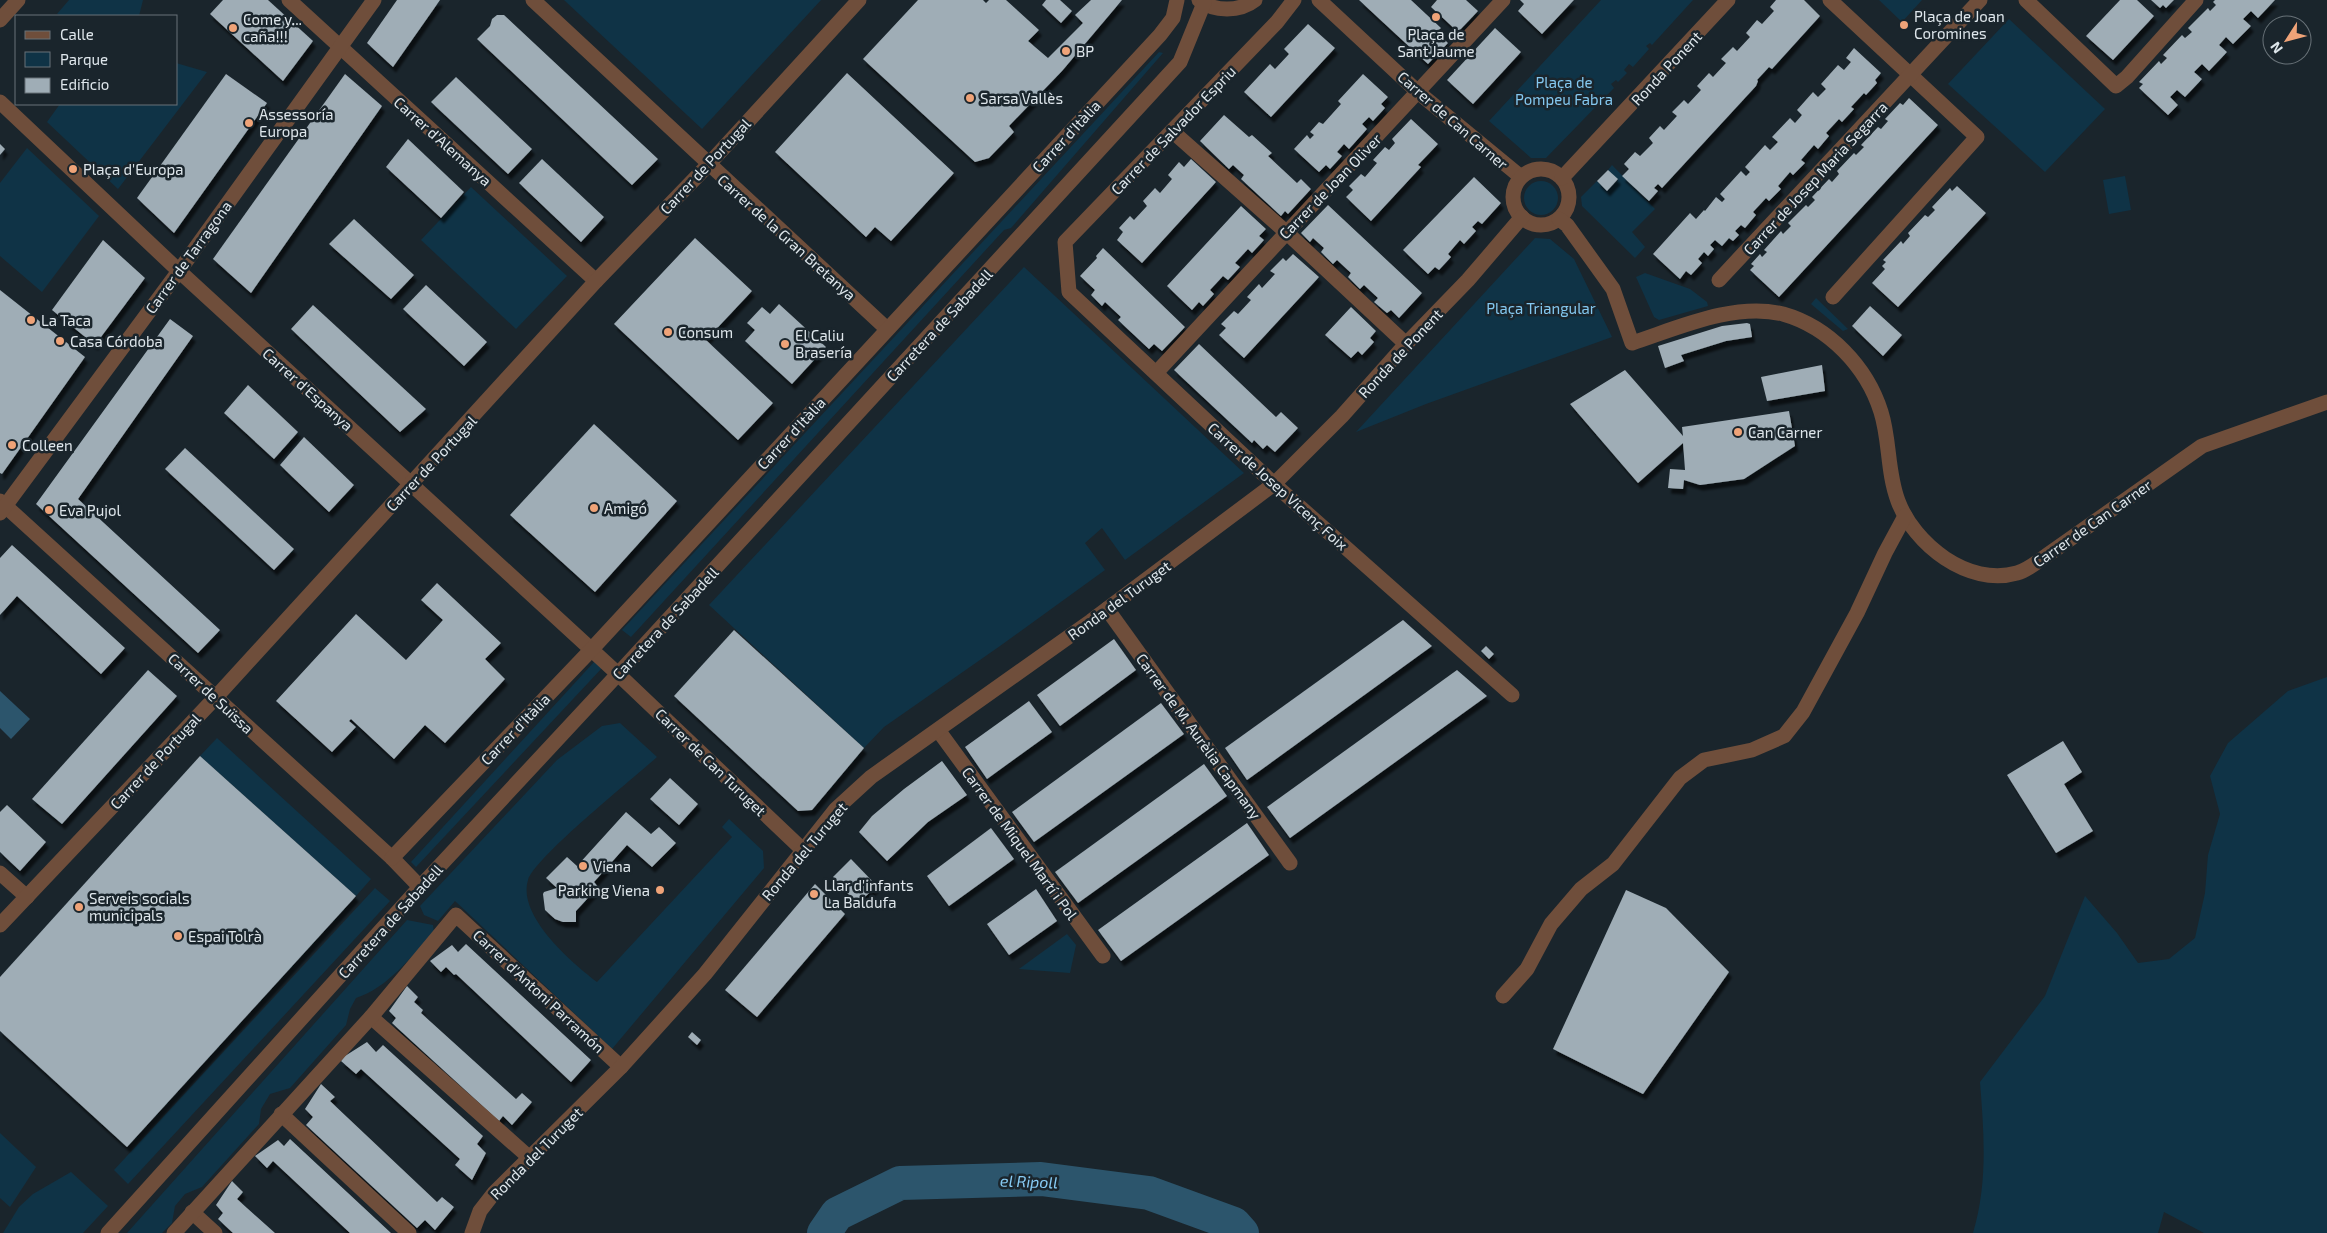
<svg xmlns="http://www.w3.org/2000/svg" width="2327" height="1233" viewBox="0 0 2327 1233" font-family="'Exo 2',sans-serif">
	<style>
		.green { fill: #0f3346 }
		.water { fill: #2c556c }
		.lines { fill: none; stroke-linecap: round; stroke-linejoin: round }
		.river { stroke: #2c556c; stroke-width: 34 }
		.building { fill: #9fadb6; filter: url(#shadow) }
		.minor { stroke: #6f4e3b; stroke-width: 15 }
		.tertiary { stroke: #6f4e3b; stroke-width: 15 }
		.poi-dot { fill: #efa378; stroke: #1a252c; stroke-width: 2 }
		.labels { text-anchor: middle; dominant-baseline: central; stroke-width: 5; stroke-linejoin: round; paint-order: stroke }
		.poi-label { font-size: 15px; fill: #dee6eb; stroke: #1a252c; text-anchor: start }
		.street-label { font-size: 15px; fill: #dee6eb; stroke: #1a252c }
		.park-label { font-size: 15px; fill: #84c8f0; stroke: #1a252c }
		.water-label { font-size: 16px; font-style: italic; fill: #88ccf5; stroke: #1a252c }
	</style>
	<defs>
		<filter id="shadow"><feDropShadow dx="3" dy="5.5" stdDeviation="1" flood-color="#0009"/></filter>
	</defs>
	<rect width="100%" height="100%" fill="#1a252c"/>
	<g class="green">
		<polygon points="69,0 143,0 139,16 64,16 57,14"/>
		<polygon points="564,0 821,0 702,129"/>
		<polygon points="1601,0 1693,0 1652,45 1650,43 1646,46 1649,49 1633,67 1629,64 1624,70 1627,73 1618,82 1616,80 1611,84 1614,88 1546,158 1531,158 1489,121"/>
		<polygon points="1879,0 1922,0 1902,22"/>
		<polygon points="2009,19 2105,109 2045,172 1948,84"/>
		<polygon points="1159,52 1163,53 1011,228 1004,230 631,637 622,630"/>
		<polygon points="176,63 207,72 118,189 47,122 60,104 176,104"/>
		<polygon points="27,148 99,216 42,292 0,256 0,183"/>
		<polygon points="1612,165 1655,209 1632,232 1645,247 1635,258 1582,206 1581,197 1597,181 1607,191 1618,180 1608,170"/>
		<polygon points="2125,176 2131,210 2109,214 2103,180"/>
		<circle cx="1541" cy="198" r="17"/>
		<polygon points="471,187 567,276 516,329 421,240"/>
		<polygon points="1535,238 1550,239 1574,259 1612,337 1426,404 1356,432"/>
		<polygon points="1024,267 1244,473 1125,560 1102,528 1085,543 1105,570 1000,646 884,727 864,748 709,605"/>
		<polygon points="1645,273 1690,289 1707,302 1708,306 1659,320 1654,317 1636,277"/>
		<polygon points="1816,298 1848,329 1843,331 1811,304"/>
		<polygon points="594,662 602,668 416,867 411,862"/>
		<path d="M2327,677V1233H2204L2164,1212L2158,1233H1973C1988,1183 1984,1134 1980,1082L2045,996L2085,896L2117,933L2138,963L2169,959L2195,938L2205,893L2208,855L2220,814L2210,776L2228,743L2288,691Z"/>
		<path d="M620,723L657,757C634,778 535,857 528,880C517,916 572,963 597,982L732,837L722,827L729,819L763,851L764,868L612,1049L455,901L438,921L424,915L420,906L557,760L602,726Z"/>
		<polygon points="217,738 371,879 356,896 200,756"/>
		<polygon points="375,888 390,901 128,1184 114,1170"/>
		<path d="M407,920L433,925L434,933C411,956 388,988 356,998L350,1009L346,1025L290,1088L270,1094L261,1109L259,1124L202,1187L185,1194L175,1206L172,1223L162,1233H127Z"/>
		<polygon points="1067,934 1076,945 1070,973 1019,969"/>
		<polygon points="0,1133 36,1167 10,1207 0,1198"/>
		<polygon points="71,1172 108,1206 83,1233 3,1233 19,1207 33,1194"/>
	</g>
	<polygon class="water" points="0,691 30,719 11,739 0,728"/>
	<g class="lines">
		<polyline class="river" points="824,1233 837,1214 900,1183 1041,1179 1149,1193 1234,1224 1242,1233"/>
	</g>
	<g class="building">
		<polygon points="223,0 268,0 313,41 283,81 210,14"/>
		<polygon points="397,0 440,0 393,67 367,43"/>
		<polygon points="918,0 983,0 986,3 989,0 1006,0 1039,30 1028,41 1048,58 1083,23 1075,15 1091,0 1122,0 1062,71 1009,126 1014,132 989,158 975,162 863,59"/>
		<polygon points="1046,0 1060,0 1072,11 1061,23 1042,5"/>
		<polygon points="1359,0 1411,0 1441,28 1437,32 1448,43 1428,64"/>
		<polygon points="1437,0 1466,0 1478,11 1458,32 1431,7"/>
		<polygon points="1520,0 1574,0 1542,34 1518,11 1524,4"/>
		<polygon points="1776,0 1804,0 1820,16 1772,69 1769,67 1757,80 1758,81 1756,86 1662,188 1658,184 1654,188 1658,191 1649,201 1622,176 1629,169 1624,164 1635,152 1640,156 1653,143 1649,138 1660,126 1664,130 1677,116 1672,112 1684,100 1688,104 1701,90 1697,86 1709,73 1713,77 1726,63 1721,59 1733,47 1737,51 1750,37 1746,33 1757,20 1762,24 1774,11 1770,7"/>
		<polygon points="2120,0 2137,0 2154,16 2113,60 2086,36"/>
		<polygon points="2151,0 2174,0 2166,8 2163,5 2160,8"/>
		<polygon points="2215,0 2275,0 2258,18 2251,11 2243,19 2251,26 2233,44 2226,37 2219,45 2227,52 2209,71 2202,64 2194,72 2202,79 2185,97 2177,90 2170,97 2178,105 2168,115 2139,88 2143,84 2139,82 2159,61 2161,64 2167,58 2163,55 2182,35 2185,38 2192,32 2188,28 2208,8 2210,11 2216,5 2213,2"/>
		<polygon points="497,15 504,15 658,159 632,185 477,39 490,26 492,19"/>
		<polygon points="1308,24 1335,48 1271,117 1244,92 1270,64 1275,69 1289,54 1284,49"/>
		<polygon points="1495,28 1521,52 1473,104 1447,80"/>
		<polygon points="1854,48 1881,73 1875,80 1877,83 1866,95 1864,93 1851,107 1854,109 1842,122 1839,119 1826,133 1829,136 1818,149 1814,145 1801,160 1805,163 1793,175 1790,172 1778,186 1781,189 1769,201 1766,198 1753,212 1756,215 1745,228 1741,225 1735,231 1739,235 1733,241 1729,238 1722,246 1715,240 1710,245 1714,249 1708,256 1704,252 1698,259 1702,263 1691,275 1686,271 1680,279 1653,254 1690,213 1696,219 1704,210 1705,211 1716,197 1722,202 1725,199 1720,194 1741,171 1746,176 1750,172 1745,167 1765,145 1770,150 1778,142 1772,137 1790,118 1795,123 1802,115 1797,110 1813,92 1818,97 1826,89 1821,84 1838,65 1844,70 1851,62 1846,58"/>
		<polygon points="847,73 954,173 891,241 875,227 866,237 775,152"/>
		<polygon points="226,74 267,103 174,233 137,198"/>
		<polygon points="345,74 382,106 251,293 213,259"/>
		<polygon points="1363,74 1388,97 1381,104 1385,108 1373,121 1369,117 1362,124 1367,129 1349,149 1344,144 1337,152 1342,156 1330,169 1326,165 1319,172 1294,149 1307,135 1310,139 1314,135 1310,132 1319,122 1323,124 1341,104 1338,101"/>
		<polygon points="456,77 532,149 508,174 431,102"/>
		<polygon points="1909,98 1938,125 1779,297 1750,270 1754,266 1751,264 1760,254 1762,257 1767,252 1764,250 1781,231 1783,234 1791,226 1788,223 1806,205 1808,207 1815,200 1812,197 1829,179 1832,182 1839,174 1837,171 1854,153 1856,155 1864,147 1861,145 1878,127 1881,129 1888,121 1885,119 1900,103 1903,105"/>
		<polygon points="1224,115 1249,137 1252,135 1272,153 1268,156 1297,183 1301,179 1311,189 1288,214 1285,211 1281,216 1241,179 1244,175 1233,165 1229,169 1200,141"/>
		<polygon points="1411,119 1438,144 1418,165 1421,167 1371,221 1346,197 1353,190 1349,186 1361,174 1365,177 1377,163 1373,160 1385,147 1389,150 1395,143 1392,139"/>
		<polygon points="408,139 464,192 441,218 386,167"/>
		<polygon points="0,144 5,149 0,155"/>
		<polygon points="542,159 604,217 581,242 519,183"/>
		<polygon points="1191,159 1216,182 1142,263 1117,240 1123,232 1119,228 1130,216 1134,220 1147,206 1143,201 1155,188 1160,193 1172,179 1168,175 1179,162 1184,167"/>
		<polygon points="1608,170 1618,179 1607,191 1597,181"/>
		<polygon points="1474,177 1501,203 1482,224 1478,221 1472,227 1476,231 1464,244 1460,240 1448,254 1451,257 1439,270 1435,267 1428,274 1403,250"/>
		<polygon points="1957,186 1986,213 1898,307 1872,283 1885,269 1882,266 1886,262 1883,260 1901,241 1903,244 1910,236 1908,233 1925,215 1928,217 1935,210 1932,207 1950,188 1952,191"/>
		<polygon points="1328,205 1422,293 1399,318 1391,310 1387,313 1374,302 1378,298 1364,285 1360,289 1348,277 1351,273 1337,260 1333,264 1321,252 1324,248 1313,238 1310,242 1301,233"/>
		<polygon points="1241,206 1266,229 1259,236 1264,240 1252,253 1248,249 1235,263 1240,267 1228,280 1223,276 1210,290 1214,294 1203,306 1199,302 1192,310 1167,286"/>
		<polygon points="354,219 414,275 391,299 329,244"/>
		<polygon points="695,238 752,291 706,340 773,403 738,440 614,324"/>
		<polygon points="103,240 145,278 95,345 52,310"/>
		<polygon points="1103,248 1185,327 1162,351 1154,344 1149,349 1118,320 1121,317 1105,302 1102,306 1091,295 1095,290 1080,276 1097,258 1096,256"/>
		<polygon points="1293,254 1319,277 1244,358 1219,335 1226,328 1221,324 1234,311 1238,314 1251,300 1247,297 1259,284 1262,288 1275,274 1270,271 1283,258 1286,261"/>
		<polygon points="426,285 487,342 464,366 403,309"/>
		<polygon points="0,290 85,357 2,474 0,473"/>
		<polygon points="779,304 826,347 792,384 745,341 755,330 747,323 762,307 770,314"/>
		<polygon points="313,305 426,409 400,432 291,329"/>
		<polygon points="1870,306 1902,335 1883,356 1852,326"/>
		<polygon points="1351,307 1376,331 1370,338 1374,342 1362,355 1358,351 1351,358 1325,335"/>
		<polygon points="170,319 193,336 78,499 220,630 198,653 36,504"/>
		<polygon points="1747,323 1750,324 1752,337 1726,341 1681,355 1684,361 1665,368 1658,346 1722,326"/>
		<polygon points="1199,344 1276,417 1281,412 1298,428 1275,452 1267,445 1263,449 1254,440 1252,443 1174,370"/>
		<polygon points="1822,365 1825,391 1767,401 1761,377"/>
		<polygon points="1625,370 1683,436 1682,427 1789,411 1795,446 1744,479 1700,485 1684,480 1683,489 1668,488 1670,469 1685,470 1683,443 1638,483 1570,404"/>
		<polygon points="248,385 298,432 274,459 224,413"/>
		<polygon points="594,424 677,501 595,592 510,515"/>
		<polygon points="304,437 354,485 329,512 280,465"/>
		<polygon points="185,448 294,549 274,570 165,469"/>
		<polygon points="12,545 125,648 101,674 17,596 0,615 0,558"/>
		<polygon points="437,583 501,643 485,659 505,679 445,743 425,725 394,759 351,719 349,721 356,727 332,752 276,701 356,614 406,660 443,620 421,600"/>
		<polygon points="1403,620 1432,646 1247,780 1225,748"/>
		<polygon points="734,630 864,748 812,810 798,811 674,696"/>
		<polygon points="1114,639 1136,670 1060,726 1037,695"/>
		<polygon points="1486,646 1494,654 1489,659 1481,651"/>
		<polygon points="148,670 177,696 62,824 32,799"/>
		<polygon points="1457,670 1487,696 1290,838 1267,807"/>
		<polygon points="1029,701 1052,732 987,779 965,747"/>
		<polygon points="1161,703 1184,734 1034,842 1012,812"/>
		<polygon points="2063,741 2082,772 2064,784 2093,831 2056,853 2007,775"/>
		<polygon points="200,756 356,896 127,1147 0,1031 0,977"/>
		<polygon points="942,761 967,795 928,822 887,861 859,832 872,816 904,789"/>
		<polygon points="1204,764 1227,796 1078,903 1055,872"/>
		<polygon points="670,778 698,804 679,825 650,799"/>
		<polygon points="7,805 46,842 20,871 0,852 0,812"/>
		<polygon points="626,812 651,834 659,827 676,843 652,867 627,845 594,882 598,887 576,911 576,922 563,922 555,919 545,910 543,894 544,892 557,888 546,878 567,857 577,866"/>
		<polygon points="1247,823 1269,855 1121,961 1098,930"/>
		<polygon points="991,828 1014,859 949,906 927,876"/>
		<polygon points="851,859 877,886 857,904 833,877"/>
		<polygon points="815,884 845,914 757,1017 725,990"/>
		<polygon points="1036,889 1057,921 1009,955 987,924"/>
		<polygon points="1626,890 1666,908 1729,972 1643,1094 1553,1049"/>
		<polygon points="466,944 591,1060 571,1082 456,974 454,975 446,967 441,972 430,961 452,945 458,952"/>
		<polygon points="407,986 418,997 414,1002 423,1010 421,1013 516,1099 522,1093 532,1102 512,1125 503,1116 499,1121 392,1023 396,1018 389,1011"/>
		<polygon points="692,1032 701,1040 697,1045 688,1037"/>
		<polygon points="367,1042 376,1052 383,1045 483,1136 477,1144 486,1153 472,1180 455,1165 460,1159 361,1069 356,1074 341,1061 345,1056"/>
		<polygon points="321,1084 335,1097 330,1101 437,1202 442,1197 454,1207 435,1230 425,1220 417,1228 306,1125 313,1117 305,1109"/>
		<polygon points="290,1139 391,1233 350,1233 273,1161 267,1168 255,1156 278,1140 284,1146"/>
		<polygon points="232,1181 243,1192 237,1199 275,1233 233,1233 218,1219 223,1213 216,1205"/>
	</g>
	<g class="lines">
		<g class="minor">
			<polyline points="289,0 596,281"/>
			<polyline points="533,0 887,329"/>
			<polyline points="1294,0 1277,22 1065,242 1069,292 1274,484 1512,695"/>
			<polyline points="1319,0 1419,93 1521,177"/>
			<polyline points="1830,0 1977,137 1833,297"/>
			<polyline points="2026,0 2116,86 2127,77 2196,0"/>
			<polyline points="0,20 18,0"/>
			<polyline points="0,102 179,271 618,674 804,851"/>
			<polyline points="1172,131 1286,232 1406,344"/>
			<circle cx="1541" cy="197" r="28"/>
			<polyline points="1562,178 1728,0"/>
			<path d="M1559,219L1567,225L1613,289L1632,343C1678,328 1734,302 1783,314C1829,327 1867,367 1881,412C1890,440 1887,472 1898,501C1914,544 1968,587 2017,573C2028,570 2037,562 2046,556L2202,446L2327,402"/>
			<polyline points="1719,280 1980,0"/>
			<polyline points="1156,373 1503,0"/>
			<polyline points="0,501 392,858 420,887"/>
			<polyline points="0,513 179,271 374,0"/>
			<polyline points="1107,609 1290,863"/>
			<polyline points="938,730 1103,956"/>
			<polyline points="392,858 591,650 1160,35 1173,18 1177,0"/>
			<polyline points="0,873 27,897"/>
			<polyline points="0,925 216,697 596,281 708,165 859,0"/>
			<polyline points="1503,996 1527,969 1551,924 1581,889 1613,864 1680,778 1704,760 1752,750 1784,736 1803,712 1857,613 1885,553 1905,516"/>
			<polyline points="371,1017 531,1159"/>
			<polyline points="281,1114 409,1233"/>
			<polyline points="192,1212 215,1233"/>
			<polyline points="174,1233 371,1017 456,915 621,1067"/>
			<polyline points="472,1233 480,1211 494,1193 621,1067 705,974 836,809 871,777 1091,621 1274,484 1342,416 1406,344 1468,280 1522,217"/>
		</g>
		<g class="tertiary">
			<path d="M1199,0C1214,12 1240,12 1255,0"/>
			<polyline points="108,1233 420,887 618,674 1180,62 1204,3"/>
		</g>
	</g>
	<g class="poi-dot">
		<circle cx="1436" cy="17" r="5"/>
		<circle cx="1904" cy="25" r="5"/>
		<circle cx="233" cy="28" r="5"/>
		<circle cx="1066" cy="51" r="5"/>
		<circle cx="970" cy="98" r="5"/>
		<circle cx="249" cy="123" r="5"/>
		<circle cx="73" cy="169" r="5"/>
		<circle cx="31" cy="320" r="5"/>
		<circle cx="668" cy="332" r="5"/>
		<circle cx="60" cy="341" r="5"/>
		<circle cx="785" cy="344" r="5"/>
		<circle cx="1738" cy="432" r="5"/>
		<circle cx="12" cy="445" r="5"/>
		<circle cx="594" cy="508" r="5"/>
		<circle cx="49" cy="510" r="5"/>
		<circle cx="583" cy="866" r="5"/>
		<circle cx="660" cy="890" r="5"/>
		<circle cx="814" cy="894" r="5"/>
		<circle cx="79" cy="907" r="5"/>
		<circle cx="178" cy="936" r="5"/>
	</g>
	<g class="labels">
		<g class="poi-label">
			<text x="1914" y="16">Plaça de Joan<tspan x="1914" dy="17">Coromines</tspan></text>
			<text x="243" y="19">Come y...<tspan x="243" dy="17">caña!!!</tspan></text>
			<text x="1436" y="34" text-anchor="middle">Plaça de<tspan x="1436" dy="17">Sant Jaume</tspan></text>
			<text x="1076" y="51">BP</text>
			<text x="980" y="98">Sarsa Vallès</text>
			<text x="259" y="114">Assessoría<tspan x="259" dy="17">Europa</tspan></text>
			<text x="83" y="169">Plaça d'Europa</text>
			<text x="41" y="320">La Taca</text>
			<text x="678" y="332">Consum</text>
			<text x="795" y="335">El Caliu<tspan x="795" dy="17">Brasería</tspan></text>
			<text x="70" y="341">Casa Córdoba</text>
			<text x="1748" y="432">Can Carner</text>
			<text x="22" y="445">Colleen</text>
			<text x="604" y="508">Amigó</text>
			<text x="59" y="510">Eva Pujol</text>
			<text x="593" y="866">Viena</text>
			<text x="824" y="885">Llar d'infants<tspan x="824" dy="17">La Baldufa</tspan></text>
			<text x="650" y="890" text-anchor="end">Parking Viena</text>
			<text x="89" y="898">Serveis socials<tspan x="89" dy="17">municipals</tspan></text>
			<text x="188" y="936">Espai Tolrà</text>
		</g>
		<g class="street-label">
			<text transform="translate(1666 68) rotate(-47)">Ronda Ponent</text>
			<text transform="translate(1453 120) rotate(41)">Carrer de Can Carner</text>
			<text transform="translate(1173 130) rotate(-46)">Carrer de Salvador Espriu</text>
			<text transform="translate(1066 136) rotate(-47)">Carrer d'Itàlia</text>
			<text transform="translate(443 141) rotate(42)">Carrer d'Alemanya</text>
			<text transform="translate(705 166) rotate(-47)">Carrer de Portugal</text>
			<text transform="translate(1815 178) rotate(-47)">Carrer de Josep Maria Segarra</text>
			<text transform="translate(1330 186) rotate(-46)">Carrer de Joan Oliver</text>
			<text transform="translate(787 237) rotate(42)">Carrer de la Gran Bretanya</text>
			<text transform="translate(188 257) rotate(-54)">Carrer de Tarragona</text>
			<text transform="translate(939 325) rotate(-47)">Carretera de Sabadell</text>
			<text transform="translate(1400 353) rotate(-47)">Ronda de Ponent</text>
			<text transform="translate(308 389) rotate(42)">Carrer d'Espanya</text>
			<text transform="translate(791 433) rotate(-47)">Carrer d'Itàlia</text>
			<text transform="translate(431 463) rotate(-47)">Carrer de Portugal</text>
			<text transform="translate(1278 486) rotate(42)">Carrer de Josep Vicenç Foix</text>
			<text transform="translate(2092 523) rotate(-35)">Carrer de Can Carner</text>
			<text transform="translate(1119 600) rotate(-36)">Ronda del Turuget</text>
			<text transform="translate(665 623) rotate(-47)">Carretera de Sabadell</text>
			<text transform="translate(211 693) rotate(43)">Carrer de Suïssa</text>
			<text transform="translate(515 729) rotate(-46)">Carrer d'Itàlia</text>
			<text transform="translate(1199 736) rotate(54)">Carrer de M. Aurèlia Capmany</text>
			<text transform="translate(155 761) rotate(-47)">Carrer de Portugal</text>
			<text transform="translate(711 762) rotate(44)">Carrer de Can Turuget</text>
			<text transform="translate(1020 843) rotate(54)">Carrer de Miquel Martí i Pol</text>
			<text transform="translate(804 851) rotate(-50)">Ronda del Turuget</text>
			<text transform="translate(390 921) rotate(-48)">Carretera de Sabadell</text>
			<text transform="translate(539 991) rotate(43)">Carrer d'Antoni Parramón</text>
			<text transform="translate(536 1153) rotate(-45)">Ronda del Turuget</text>
		</g>
		<g class="park-label">
			<text x="1564" y="82">Plaça de<tspan x="1564" dy="17">Pompeu Fabra</tspan></text>
			<text x="1541" y="308">Plaça Triangular</text>
		</g>
		<g class="water-label">
			<text transform="translate(1029 1181) rotate(2)">el Ripoll</text>
		</g>
	</g>
	<rect x="15" y="15" width="162" height="90" fill="#1a252c" stroke="#687278"/>
	<rect x="25" y="31" width="25" height="8" fill="#6f4e3b" stroke="#687278"/>
	<text x="60" y="40" font-size="15" fill="#dee6eb">Calle</text>
	<rect x="25" y="52" width="25" height="15" fill="#0f3346" stroke="#687278"/>
	<text x="60" y="65" font-size="15" fill="#dee6eb">Parque</text>
	<rect x="25" y="78" width="25" height="15" fill="#9fadb6" stroke="#687278"/>
	<text x="60" y="90" font-size="15" fill="#dee6eb">Edificio</text>
	<g transform="translate(2287 40) rotate(234)"><circle r="24" fill="#1a252c" stroke="#687278"/>
	<path d="M0-4L9 19L0 12L-9 19Z" fill="#efa378"/>
	<text y="-8" font-size="14" font-weight="bold" text-anchor="middle" fill="#dee6eb">N</text>
	</g>
</svg>
